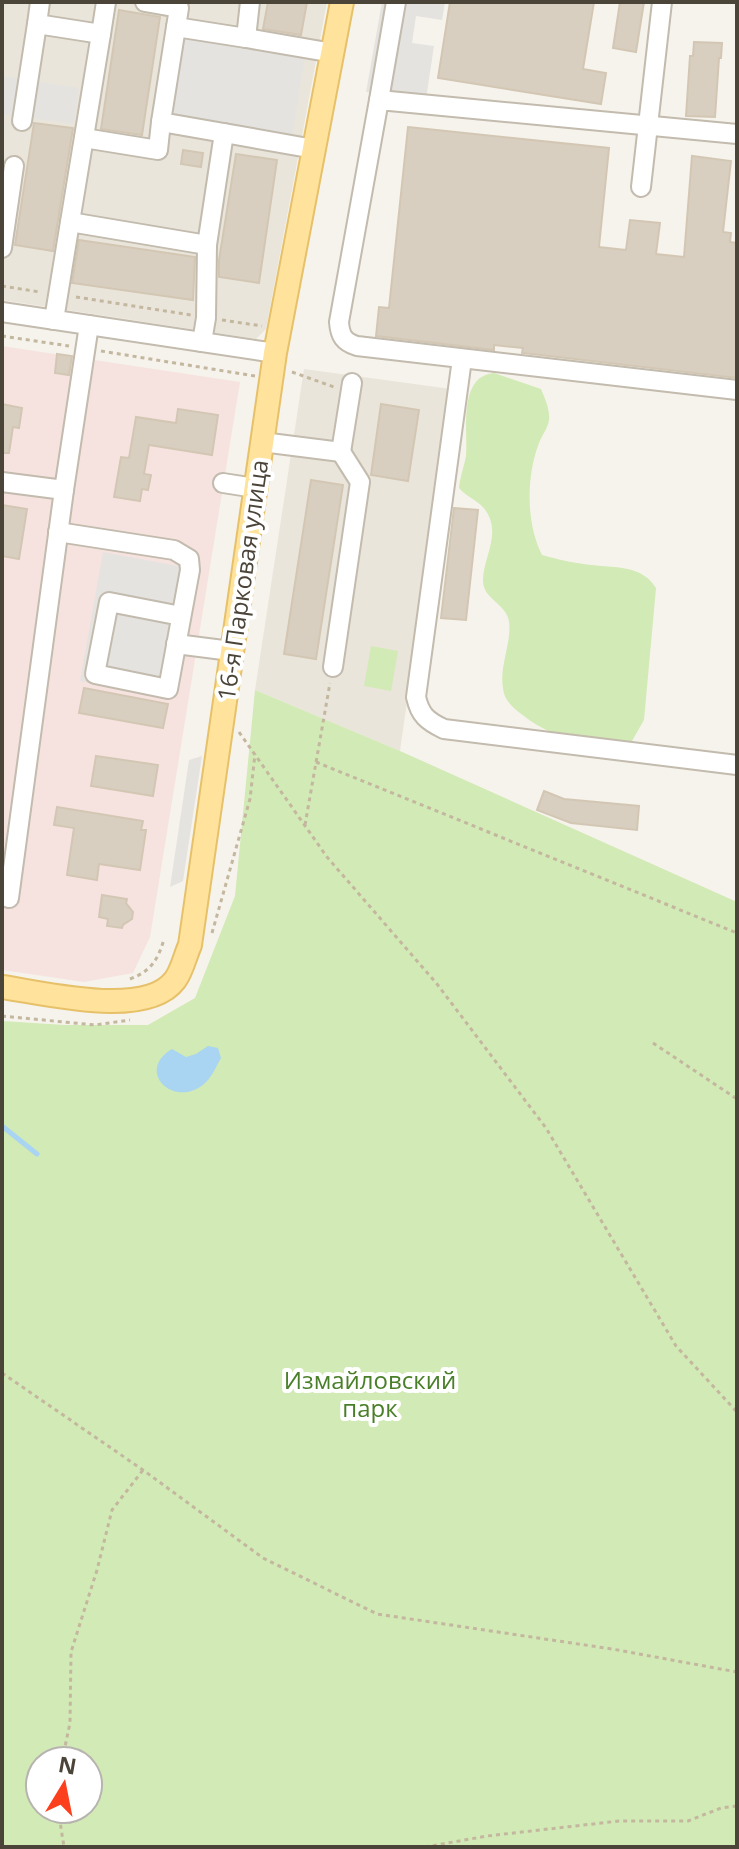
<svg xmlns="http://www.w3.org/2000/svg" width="739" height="1849" viewBox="0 0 739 1849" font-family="'Open Sans',sans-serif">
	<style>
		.residential { fill: #eae5da }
		.medical { fill: #f6e3e0 }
		.green { fill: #d2eab5; fill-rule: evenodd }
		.parking { fill: #e5e3e0 }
		.water { fill: #a9d4f2 }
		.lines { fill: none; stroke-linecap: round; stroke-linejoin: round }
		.stream { stroke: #a9d4f2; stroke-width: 5 }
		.building { fill: #d8cfc1; stroke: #d3c7b4; stroke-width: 2 }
		.minor-casing { stroke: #c2bbae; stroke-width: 22 }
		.major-casing { stroke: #e6c16a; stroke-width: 26 }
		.path { stroke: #c4b79f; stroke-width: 3; stroke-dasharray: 4 4; stroke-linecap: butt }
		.minor { stroke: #fff; stroke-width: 18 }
		.major { stroke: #ffe39c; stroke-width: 22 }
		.labels { text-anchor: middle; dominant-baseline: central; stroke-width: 8; stroke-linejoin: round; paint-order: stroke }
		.street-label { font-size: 24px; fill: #4b4439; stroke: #fff }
		.park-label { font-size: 24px; fill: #4a7f2a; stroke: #fff }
	</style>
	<rect width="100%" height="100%" fill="#f6f3ec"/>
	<g class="residential">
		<polygon points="2,2 327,2 266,329 256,339 2,300"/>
		<polygon points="304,369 451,389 400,751 255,690"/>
	</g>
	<polygon class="medical" points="2,346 240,382 150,937 133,973 84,982 2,970"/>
	<g class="green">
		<path d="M494,373L541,389C545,399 550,409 549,420C548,428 542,435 539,443C526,477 526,523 542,555C555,559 579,564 592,565C616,568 642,565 656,588L644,720L632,741L622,746C583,740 556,741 524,716C514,709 504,701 503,688C499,666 512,643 509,621C506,604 484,599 483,582C482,559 502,535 486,511C479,500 467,498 459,488C460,477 464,467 466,456C468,430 458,376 494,373Z"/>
		<polygon points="371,646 398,651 391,691 364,686"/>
		<path d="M255,690L400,751L737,902V1847H2V1021L65,1025H148L195,998L235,896ZM40,1761H88V1809H40Z"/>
	</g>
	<g class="parking">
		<polygon points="382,2 445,2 442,20 416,16 412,43 434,46 426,99 366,92"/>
		<polygon points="181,36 305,56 292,138 168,118"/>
		<polygon points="2,76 79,88 74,124 2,114"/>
		<polygon points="103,552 194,569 170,697 80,681"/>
		<polygon points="202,756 183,881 170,887 189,760"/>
	</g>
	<path class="water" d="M208,1046L218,1048L221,1058C217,1065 213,1074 208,1080C178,1113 133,1072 172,1049L186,1057L196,1054Z"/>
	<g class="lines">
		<polyline class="stream" points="2,1126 37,1154"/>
	</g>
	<g class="building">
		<polygon points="268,2 307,2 301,35 263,29"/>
		<polygon points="450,2 594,2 583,69 606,73 601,104 438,78"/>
		<polygon points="620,2 644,2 636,52 613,48"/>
		<polygon points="119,10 160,17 142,135 101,129"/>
		<polygon points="694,42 722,43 721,58 719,58 715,117 686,116 690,56 693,56"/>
		<polygon points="34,123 73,128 53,251 15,245"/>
		<polygon points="408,127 609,148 599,247 626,250 630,220 660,223 656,254 684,257 692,156 731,161 723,232 731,233 730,242 737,243 737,378 522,353 523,348 494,345 494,350 376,336 379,307 389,308"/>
		<polygon points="183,150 203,153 201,167 181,164"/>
		<polygon points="236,154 277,160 259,283 219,277 219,260"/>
		<polygon points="79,240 195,257 193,300 72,283"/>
		<polygon points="57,354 72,356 69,375 55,373"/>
		<polygon points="2,404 22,408 19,428 13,427 9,453 2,453"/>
		<polygon points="381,404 419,410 408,481 371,475"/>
		<polygon points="178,409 218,415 212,455 149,445 144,474 151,475 148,490 142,489 140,501 114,497 121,457 129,458 136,417 176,423"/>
		<polygon points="311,480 343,485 316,659 284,654"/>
		<polygon points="2,505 27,509 19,559 2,556"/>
		<polygon points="454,508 478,510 466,620 441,618"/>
		<polygon points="84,688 168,704 163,728 79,713"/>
		<polygon points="96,756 158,765 153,796 91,786"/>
		<polygon points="544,791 564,799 639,806 637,830 571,823 537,810"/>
		<polygon points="57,807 143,821 141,830 146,830 140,870 99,864 97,880 67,875 74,828 54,825"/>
		<polygon points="102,895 127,899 126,903 133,912 132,919 123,925 122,928 107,926 108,919 99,917"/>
	</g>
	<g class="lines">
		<defs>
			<g id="minor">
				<polyline points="40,2 37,24 101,34 106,2"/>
				<polyline points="145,2 179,8 176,27"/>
				<polyline points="246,38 333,53"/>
				<polyline points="379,100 396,2"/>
				<polyline points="22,121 37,24"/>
				<polyline points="224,133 161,122 176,27 246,38 250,2"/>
				<path d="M737,134L379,100L339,322C340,336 344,342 357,346L737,390"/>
				<polyline points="84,138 158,150 161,122"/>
				<polyline points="641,187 662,2"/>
				<polyline points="70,222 101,34"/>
				<polyline points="207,245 224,133 314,149"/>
				<polyline points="2,248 14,166"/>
				<polyline points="2,312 275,353"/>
				<polyline points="54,320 70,222 207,245 206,318 202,342"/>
				<path d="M462,359L416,697C420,715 427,721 444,729L737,765"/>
				<polyline points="262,442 341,452 352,383"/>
				<polyline points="2,482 64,490 89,325"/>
				<polyline points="223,483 255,488"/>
				<polyline points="58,532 174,550 189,559 190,570 168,689 95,674 109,602 181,616"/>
				<polyline points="176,644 231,651"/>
				<polyline points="333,667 360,482 341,452"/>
				<polyline points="9,898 64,490"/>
			</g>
			<path id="major" d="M2,987C45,993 146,1019 175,980C182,971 185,956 190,945L275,353L342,2"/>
		</defs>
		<use href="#minor" class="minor-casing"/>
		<use href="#major" class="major-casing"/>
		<g class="path">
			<polyline points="2,286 40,292"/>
			<polyline points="76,297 191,315"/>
			<polyline points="222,320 262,326"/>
			<polyline points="2,336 69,346"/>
			<polyline points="101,351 255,376"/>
			<polyline points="292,372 334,387"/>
			<polyline points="239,732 327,857 437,984 546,1128 676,1346 737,1412"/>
			<polyline points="316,762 737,933"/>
			<polyline points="305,825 330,683"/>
			<polyline points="212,933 250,799 255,754"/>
			<path d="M130,979C151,971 158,960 164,939"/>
			<polyline points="2,1016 95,1025 130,1020"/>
			<polyline points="653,1043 737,1099"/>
			<polyline points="2,1373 143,1470 263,1558 377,1614 612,1649 737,1672"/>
			<polyline points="62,1761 70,1723 71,1652 97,1570 112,1510 143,1470"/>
			<polyline points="58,1809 64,1847"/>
			<polyline points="425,1847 487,1836 619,1821 688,1821 721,1808 737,1806"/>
		</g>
		<use href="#minor" class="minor"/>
		<use href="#major" class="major"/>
	</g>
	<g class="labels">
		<g class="street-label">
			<text transform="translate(242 580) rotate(-82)">16-я Парковая улица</text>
		</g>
		<g class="park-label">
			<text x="370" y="1379">Измайловский<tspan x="370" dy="28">парк</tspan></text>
		</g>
	</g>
	<rect width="739" height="1849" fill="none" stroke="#4b4439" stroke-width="8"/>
	<g transform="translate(64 1785) rotate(10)"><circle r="38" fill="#ffffff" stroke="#b7b4b0" stroke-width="2"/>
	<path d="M0-6L14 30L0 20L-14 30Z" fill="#fc3f1d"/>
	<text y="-12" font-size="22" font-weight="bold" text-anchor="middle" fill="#4b4439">N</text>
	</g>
</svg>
